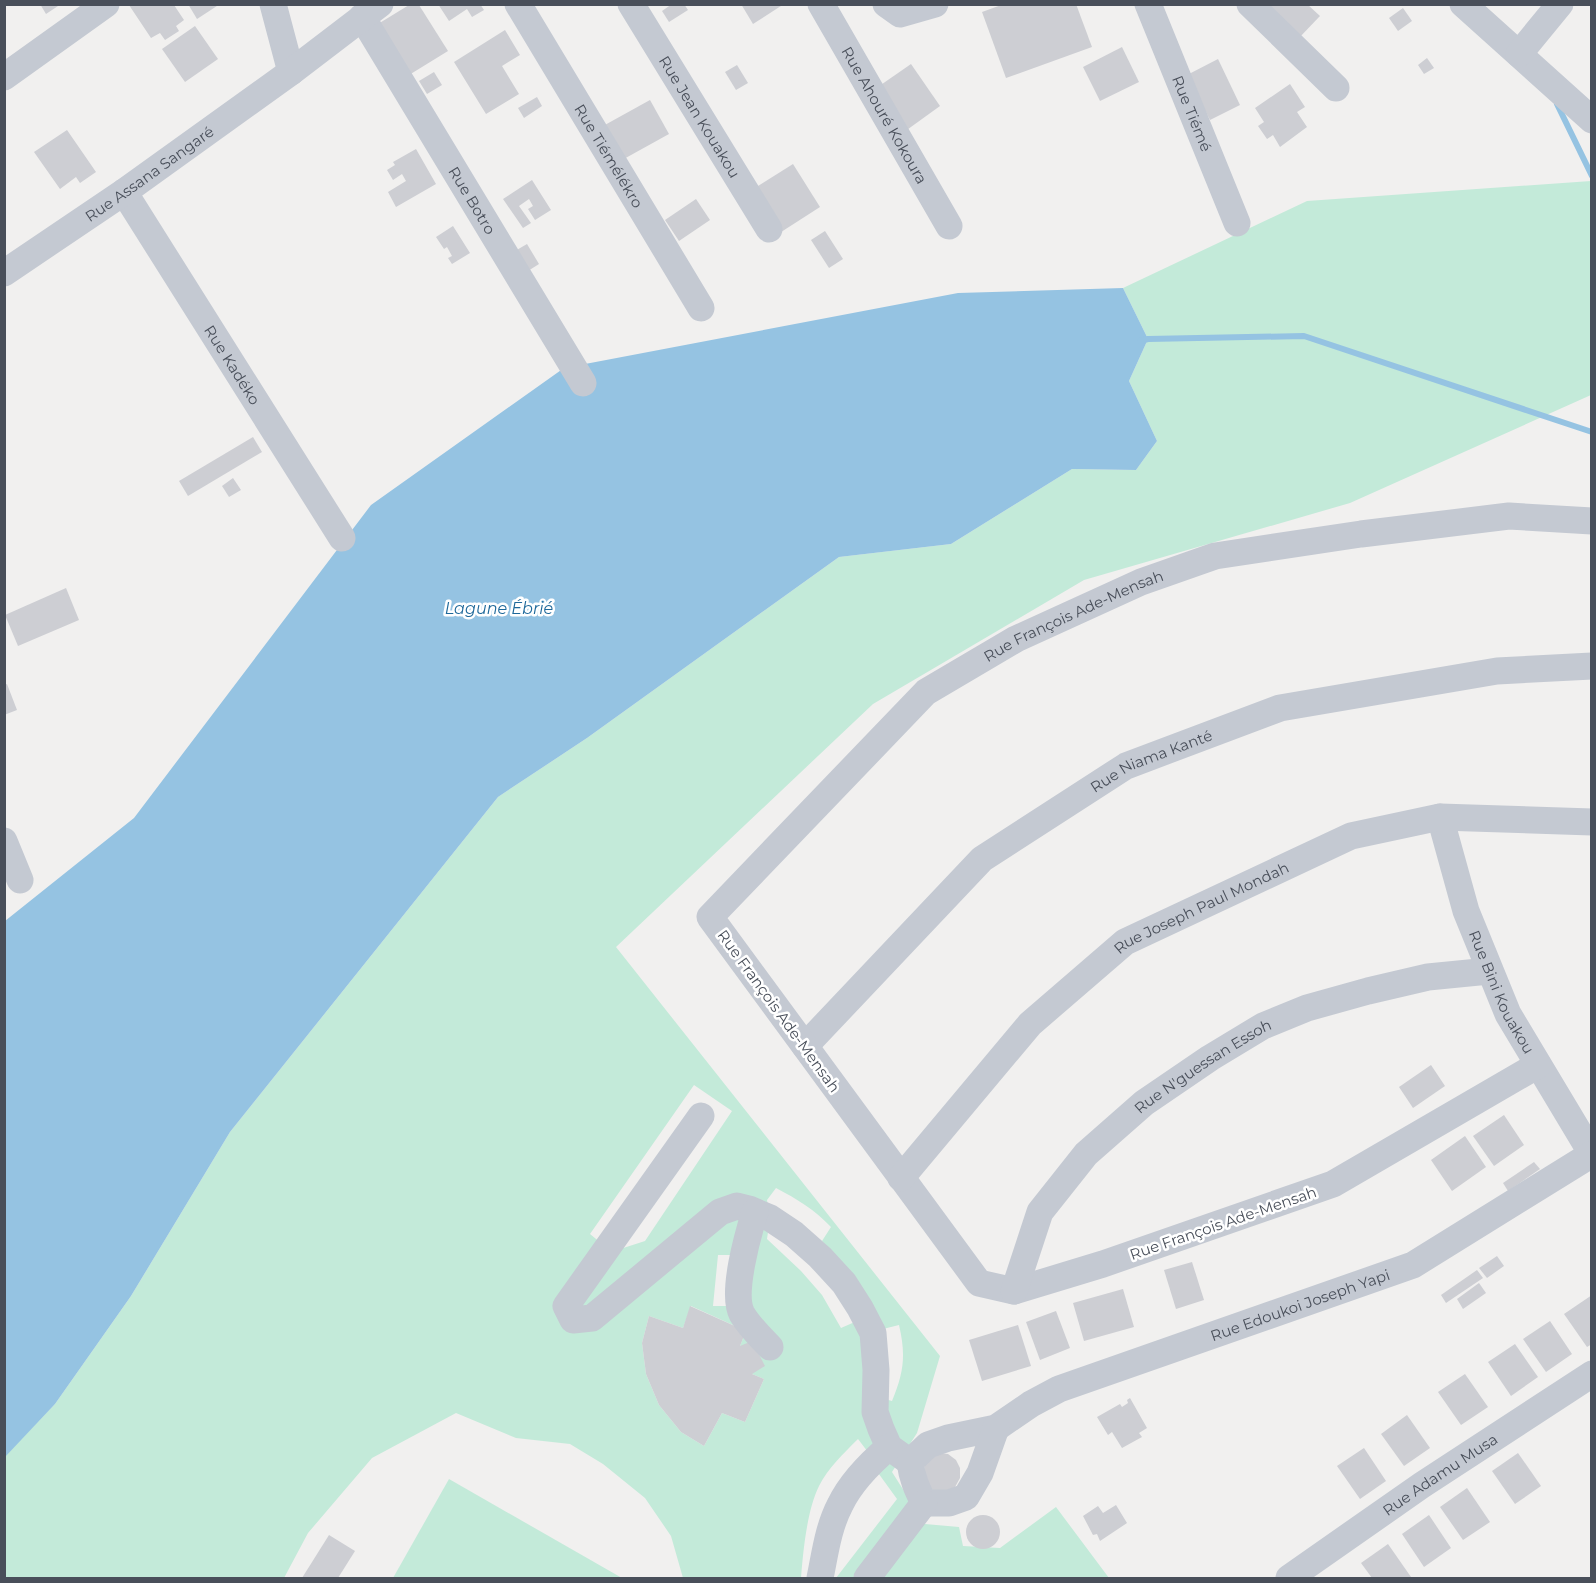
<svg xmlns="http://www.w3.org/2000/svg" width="1596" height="1583" viewBox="0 0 1596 1583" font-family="Montserrat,sans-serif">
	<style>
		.green { fill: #c3ead9; fill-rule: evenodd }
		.water { fill: #95c3e2 }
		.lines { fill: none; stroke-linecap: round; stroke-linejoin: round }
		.stream { stroke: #95c3e2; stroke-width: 6 }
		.building { fill: #cdced3 }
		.minor { stroke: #c4c9d2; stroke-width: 27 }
		.labels { text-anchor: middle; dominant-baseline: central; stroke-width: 5; stroke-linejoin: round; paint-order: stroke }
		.street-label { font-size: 15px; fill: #494f5a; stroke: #fff }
		.water-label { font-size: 16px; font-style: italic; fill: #1d689a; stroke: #fff }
	</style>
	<rect width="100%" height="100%" fill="#f1f0ef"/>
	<g class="green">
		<path d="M1591,181V395L1350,503L1084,580L873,704L616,947L940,1356L917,1433L892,1472L925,1524L959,1527L963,1546L1000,1548L1056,1507L1109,1578H836L897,1499L876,1470L874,1460L858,1439C843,1454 828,1468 819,1486C807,1510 803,1552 801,1578H683L671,1536L645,1498L603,1464L570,1444L516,1438L456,1413L372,1458L308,1533L284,1578H5L4,1457L55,1404L131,1296L230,1132L498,797L587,738L839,557L951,544L1072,469L1136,470L1157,441L1129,381L1148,339L1123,288L1307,201ZM694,1085L732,1111L645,1241L614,1251L607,1248L590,1234ZM776,1188C797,1199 815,1210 831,1227L822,1241L843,1263L857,1321L841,1328L822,1295L801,1271L767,1239L770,1218L767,1200ZM718,1255H736L729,1306H713ZM691,1306L746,1331L740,1346L752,1374L764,1379L745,1422L722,1413L704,1446L681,1432L659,1405L646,1374L642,1343L649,1316L683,1328ZM899,1325C906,1355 904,1372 892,1401L864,1393L883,1329Z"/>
		<polygon points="449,1479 622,1578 393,1578"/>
	</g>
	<polygon class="water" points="1123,288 1148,339 1129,381 1157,441 1136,470 1072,469 951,544 839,557 587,738 498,797 230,1132 131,1296 55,1404 5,1457 5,921 134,818 371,505 564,368 958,293"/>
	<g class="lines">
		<g class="stream">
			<polyline points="1557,104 1592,176"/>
			<polyline points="1140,341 1148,339 1304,336 1592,432"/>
		</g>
	</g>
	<g class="building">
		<polygon points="40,4 61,4 46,14"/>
		<polygon points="188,4 220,4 197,19"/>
		<polygon points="438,4 480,4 484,10 472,17 467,9 449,21"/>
		<polygon points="672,4 684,4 688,10 669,22 662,11"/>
		<polygon points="741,4 784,4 753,24"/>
		<polygon points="1004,4 1076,4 1092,47 1006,78 982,12"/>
		<polygon points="1261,4 1307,4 1320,16 1298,39"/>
		<polygon points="129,5 174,5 184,20 176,26 179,31 165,40 160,33 151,38"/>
		<polygon points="409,5 419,5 448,51 409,75 378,24"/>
		<polygon points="1403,8 1412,21 1398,31 1389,18"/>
		<polygon points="195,26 218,59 185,82 162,49"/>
		<polygon points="505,30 520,55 502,66 519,94 486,114 454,62"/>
		<polygon points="1122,47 1139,82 1100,101 1083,67"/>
		<polygon points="1427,58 1434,68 1424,74 1418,65"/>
		<polygon points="1218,59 1240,105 1210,120 1187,75"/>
		<polygon points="911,64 940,106 904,132 875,89"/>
		<polygon points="737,65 748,83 736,90 725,72"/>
		<polygon points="434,72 442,85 427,94 419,81"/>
		<polygon points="1290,84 1305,107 1297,112 1307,127 1280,147 1273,135 1267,139 1258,126 1264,122 1255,108"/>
		<polygon points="537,97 542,106 524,118 518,108"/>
		<polygon points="650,100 669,134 622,160 603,126"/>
		<polygon points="67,130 96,172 80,183 76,177 60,189 34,152"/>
		<polygon points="416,149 436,184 396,207 388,192 406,181 402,174 393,180 387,170 395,165 393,162"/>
		<polygon points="793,164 820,207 778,234 750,191"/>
		<polygon points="532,180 551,210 535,220 528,209 533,206 529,199 519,206 531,223 523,228 503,199"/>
		<polygon points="696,199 710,220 679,241 665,220"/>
		<polygon points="453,226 470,253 452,264 448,258 452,256 447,247 444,249 436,237"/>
		<polygon points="825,231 843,259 829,268 811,240"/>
		<polygon points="527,244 539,264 528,271 515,251"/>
		<polygon points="253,437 262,452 188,496 179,481"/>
		<polygon points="233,478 241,490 229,497 222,486"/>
		<polygon points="66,588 79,620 18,646 5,615"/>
		<polygon points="7,684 17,710 4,715 4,685"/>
		<polygon points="1431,1065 1445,1086 1413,1108 1399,1087"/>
		<polygon points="1504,1115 1524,1145 1494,1166 1473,1136"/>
		<polygon points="1465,1136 1486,1167 1452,1191 1431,1160"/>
		<polygon points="1534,1162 1540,1169 1508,1191 1503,1183"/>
		<polygon points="1497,1256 1504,1266 1487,1278 1479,1268"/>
		<polygon points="1192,1262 1204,1300 1176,1309 1164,1270"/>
		<polygon points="1477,1270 1483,1278 1446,1303 1441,1295"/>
		<polygon points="1479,1283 1486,1293 1463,1309 1457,1299"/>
		<polygon points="1123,1289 1134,1327 1084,1341 1073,1303"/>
		<polygon points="1592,1295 1592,1344 1587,1347 1564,1314"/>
		<polygon points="690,1306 746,1331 740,1346 752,1341 765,1366 752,1374 764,1379 745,1422 722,1413 704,1446 681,1432 659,1405 646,1374 642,1343 649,1316 683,1328"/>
		<polygon points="1056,1311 1070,1348 1040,1360 1026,1322"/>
		<polygon points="1550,1321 1572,1354 1546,1372 1523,1339"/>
		<polygon points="1018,1325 1031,1366 982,1381 969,1340"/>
		<polygon points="1515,1344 1538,1377 1511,1396 1488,1362"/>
		<polygon points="1465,1374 1488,1407 1461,1425 1438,1392"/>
		<polygon points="1130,1398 1147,1428 1139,1433 1142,1437 1122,1448 1112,1432 1108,1435 1097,1417 1120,1404 1122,1407 1128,1403 1127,1400"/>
		<polygon points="1407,1415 1430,1448 1404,1466 1381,1434"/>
		<polygon points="1364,1448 1386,1481 1360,1499 1337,1466"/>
		<polygon points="939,1453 948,1454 956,1460 960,1468 960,1478 955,1487 945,1492 934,1491 926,1485 924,1464"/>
		<polygon points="1518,1453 1541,1486 1515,1504 1492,1471"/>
		<polygon points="1467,1488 1490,1522 1463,1540 1440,1507"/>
		<polygon points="1116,1505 1127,1523 1100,1541 1097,1534 1093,1535 1083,1516 1098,1506 1103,1513"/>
		<polygon points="1429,1515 1451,1548 1424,1567 1402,1534"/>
		<circle cx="983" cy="1532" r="17"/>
		<polygon points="329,1535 355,1551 338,1578 302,1578"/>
		<polygon points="1388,1544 1411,1577 1409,1578 1372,1578 1361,1563"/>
	</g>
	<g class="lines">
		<g class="minor">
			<polyline points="273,4 291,72"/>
			<path id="s1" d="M518,4L701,308"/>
			<path id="s2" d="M631,4L769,229"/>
			<path id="s3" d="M821,4L949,226"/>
			<polyline points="886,4 900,14 935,4"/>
			<path id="s4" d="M1148,4L1237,223"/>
			<polyline points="1250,4 1336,88"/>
			<polyline points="1463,4 1592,120"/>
			<path id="s5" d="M362,17L583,383"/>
			<polyline points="1519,54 1560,4"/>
			<polyline points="4,77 106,4"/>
			<path id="s6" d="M124,192L342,538"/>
			<path id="s7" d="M4,273L124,192L291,72L380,4"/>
			<path id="s8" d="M1440,817L1466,911L1508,1014L1592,1154"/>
			<polyline points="4,841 20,880"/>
			<path id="s9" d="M805,1046L982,859L1126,766L1280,708L1497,671L1592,666"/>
			<path id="s10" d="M1538,1065L1333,1184L1103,1264L1014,1291L979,1283L710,917L926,692L1016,639L1141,582L1215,556L1361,534L1509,516L1592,521"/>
			<polyline points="701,1116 566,1306 573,1320 592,1318 720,1212 737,1206 749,1209 770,1218 794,1234 820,1257 844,1283 860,1308 873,1333 876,1370 875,1412 881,1429 889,1447 910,1462"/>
			<path id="s11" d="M901,1178L1030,1024L1125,942L1351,836L1440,817L1592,822"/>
			<path d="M755,1212C748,1234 731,1294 742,1314C749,1326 760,1337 770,1347"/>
			<path id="s12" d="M1014,1291L1040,1212L1086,1154L1144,1103L1210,1058L1263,1026L1307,1008L1368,991L1428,977L1489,971"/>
			<path id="s13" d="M924,1503C917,1489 912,1478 910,1462L928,1445L948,1438L996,1428L1031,1404L1059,1389L1413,1265L1592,1154"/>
			<polyline points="924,1503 949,1503 966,1497 980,1473 996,1428"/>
			<path d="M820,1578C825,1554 828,1528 840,1505C851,1482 870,1463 889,1447"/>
			<polyline points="867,1578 924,1503"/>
			<path id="s14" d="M1289,1578L1422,1485L1592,1374"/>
		</g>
	</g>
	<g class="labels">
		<g class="street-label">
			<text stroke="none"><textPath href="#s4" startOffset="118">Rue Tiémé</textPath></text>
			<text stroke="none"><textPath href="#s3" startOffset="128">Rue Ahouré Kokoura</textPath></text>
			<text stroke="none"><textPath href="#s2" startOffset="132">Rue Jean Kouakou</textPath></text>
			<text stroke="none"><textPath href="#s1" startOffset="177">Rue Tiémélékro</textPath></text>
			<text stroke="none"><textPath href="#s7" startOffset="176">Rue Assana Sangaré</textPath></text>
			<text stroke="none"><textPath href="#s5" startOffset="214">Rue Botro</textPath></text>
			<text stroke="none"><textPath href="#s6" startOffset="204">Rue Kadéko</textPath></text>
			<text stroke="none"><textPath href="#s10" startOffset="1542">Rue François Ade-Mensah</textPath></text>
			<text stroke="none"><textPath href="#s9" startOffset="454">Rue Niama Kanté</textPath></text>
			<text stroke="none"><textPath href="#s11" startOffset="410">Rue Joseph Paul Mondah</textPath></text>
			<text stroke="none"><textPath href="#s8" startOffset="186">Rue Bini Kouakou</textPath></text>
			<text transform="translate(779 1011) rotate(54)">Rue François Ade-Mensah</text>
			<text stroke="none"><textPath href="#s12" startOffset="304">Rue N'guessan Essoh</textPath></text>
			<text transform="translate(1223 1223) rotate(-19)">Rue François Ade-Mensah</text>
			<text stroke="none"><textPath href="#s13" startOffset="468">Rue Edoukoi Joseph Yapi</textPath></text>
			<text stroke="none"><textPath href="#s14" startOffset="183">Rue Adamu Musa</textPath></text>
		</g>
		<g class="water-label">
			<text x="499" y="608">Lagune Ébrié</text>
		</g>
	</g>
	<rect width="1596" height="1583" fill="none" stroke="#494f5a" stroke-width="12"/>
</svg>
